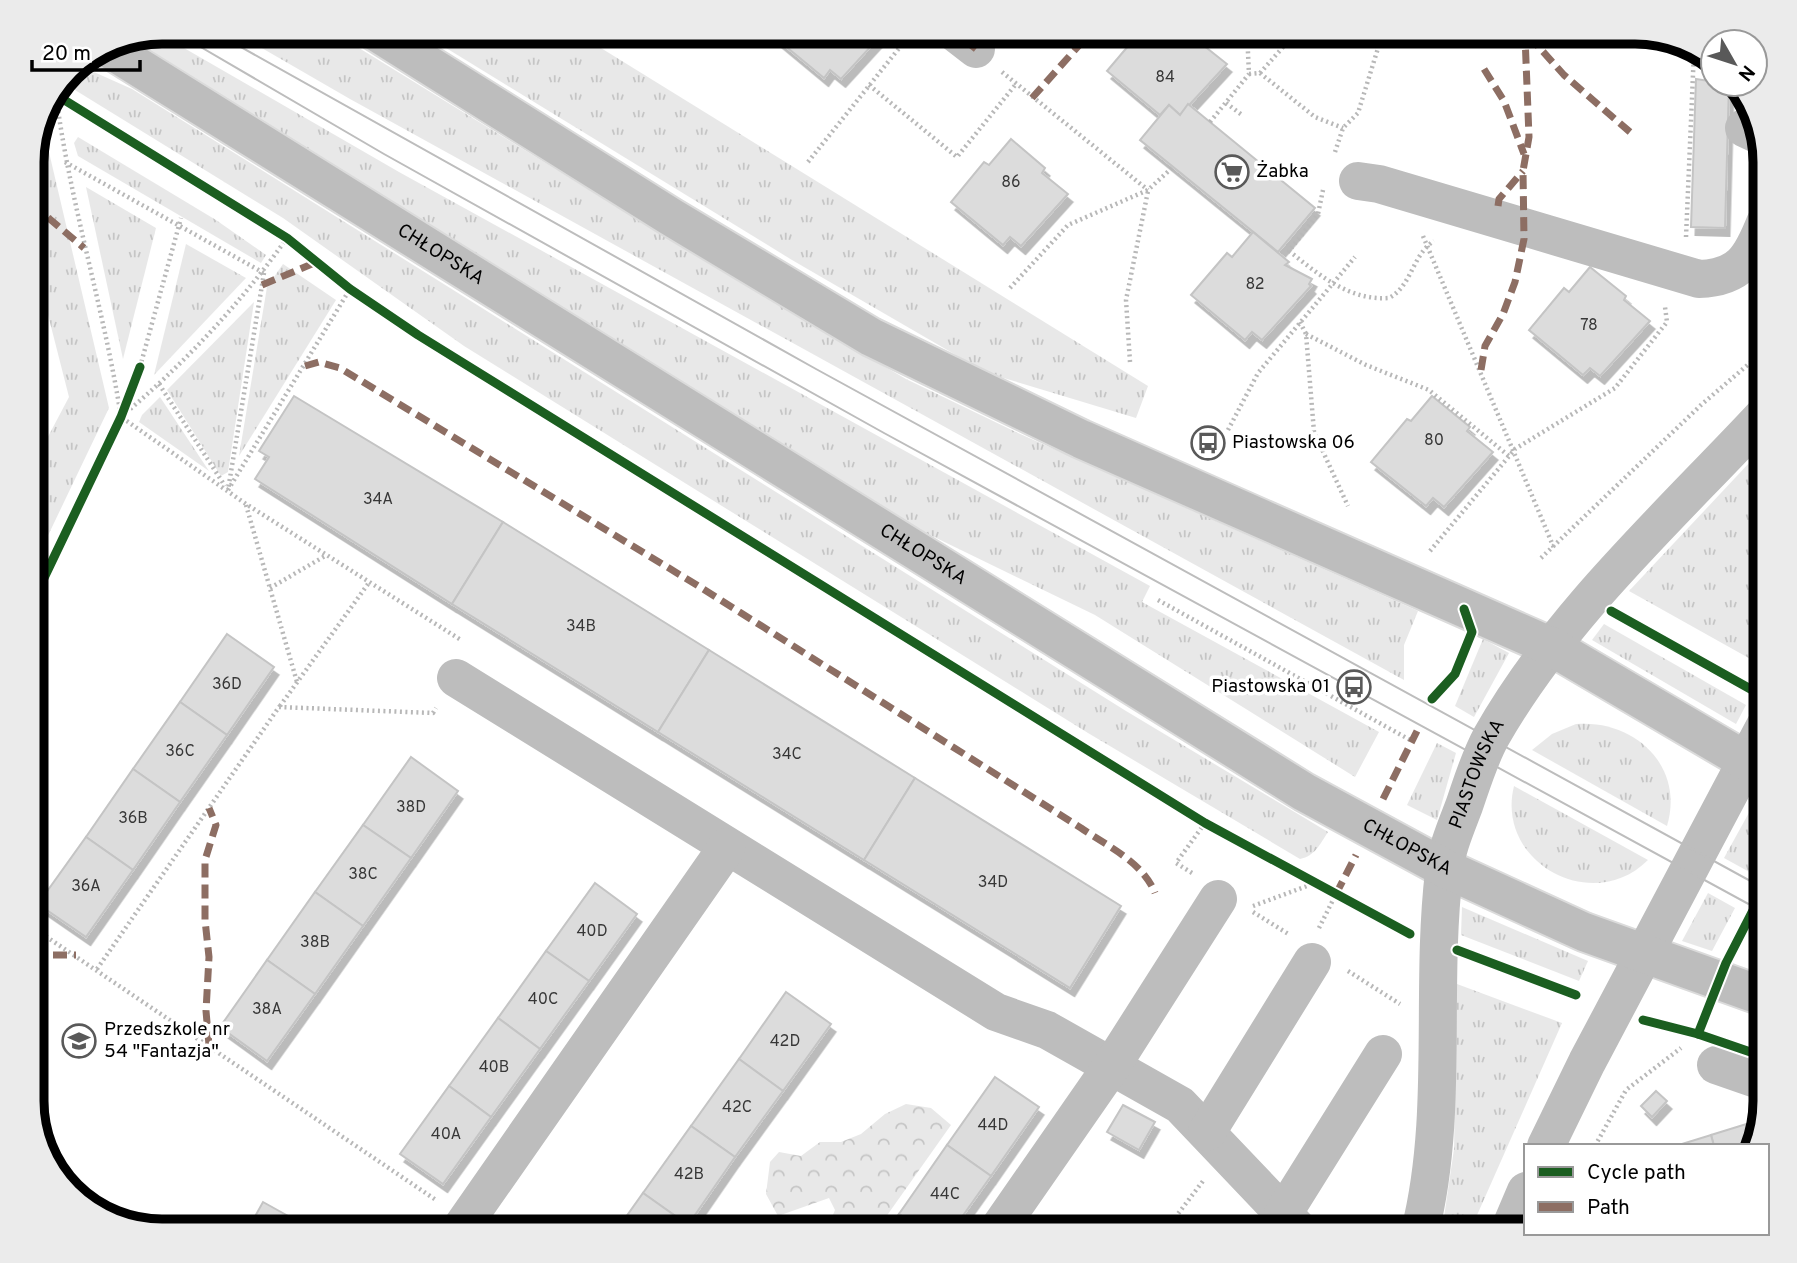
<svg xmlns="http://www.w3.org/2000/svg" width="1797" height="1263" viewBox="0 0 1797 1263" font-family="Overpass,sans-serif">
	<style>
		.grass { fill: url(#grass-tufts) }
		.forest { fill: url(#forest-crowns) }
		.building { fill: #dcdcdc; stroke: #c4c4c4; stroke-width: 2; filter: url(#shadow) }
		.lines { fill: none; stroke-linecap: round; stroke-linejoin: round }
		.major-casing { stroke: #dbdbdb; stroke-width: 42 }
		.path { stroke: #b8b8b8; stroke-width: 4.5; stroke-dasharray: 2 3.5; stroke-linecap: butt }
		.minor { stroke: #bdbdbd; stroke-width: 38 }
		.major { stroke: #bdbdbd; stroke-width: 38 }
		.tram { stroke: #bdbdbd; stroke-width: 2 }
		.quiet { stroke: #8d6e63; stroke-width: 7; stroke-dasharray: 14 7; stroke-linecap: butt }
		.cycleway-casing { stroke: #fff; stroke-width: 13 }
		.cycleway { stroke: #1b5e20; stroke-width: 9 }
		.labels { text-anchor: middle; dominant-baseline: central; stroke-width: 7; stroke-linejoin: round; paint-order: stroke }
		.number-label { font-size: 16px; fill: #373737 }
		.poi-label { font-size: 19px; fill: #000; stroke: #fff; text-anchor: start }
		.street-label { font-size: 19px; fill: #000; stroke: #fff }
		.rim { fill: none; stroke: #000; stroke-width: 9 }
	</style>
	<defs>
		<pattern id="grass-tufts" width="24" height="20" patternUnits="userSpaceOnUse" patternTransform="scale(1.75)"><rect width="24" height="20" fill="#e8e8e8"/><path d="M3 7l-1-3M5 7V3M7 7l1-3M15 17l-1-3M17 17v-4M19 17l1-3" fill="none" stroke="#c5c5c5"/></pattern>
		<pattern id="forest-crowns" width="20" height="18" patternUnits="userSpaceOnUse" patternTransform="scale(1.75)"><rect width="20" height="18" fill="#e8e8e8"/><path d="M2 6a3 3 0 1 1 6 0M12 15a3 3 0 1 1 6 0" fill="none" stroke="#c5c5c5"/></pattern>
		<filter id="shadow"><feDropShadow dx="4.5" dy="8" stdDeviation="0" flood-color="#0004"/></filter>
	</defs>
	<rect width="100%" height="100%" fill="#fff"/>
	<g class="grass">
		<polygon points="234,32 333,32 711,265 906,379 1018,433 1418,611 1404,645 1404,680 350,99"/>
		<polygon points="420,32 575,32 1148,386 1136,418 997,376 961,358 792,260"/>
		<polygon points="158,33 399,172 1150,586 1142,602 1379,732 1355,777 1095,615 926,533 135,42"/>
		<path d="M76,64L132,89L1126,711L1328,832C1320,844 1315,856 1300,859L1088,733L464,346L283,218L62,82Z"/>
		<polygon points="41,118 109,408 32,569 32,467 69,397 32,252 32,152"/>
		<polygon points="78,137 216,220 266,255 261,263 78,156 74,143"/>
		<polygon points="86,187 156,228 123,359"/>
		<polygon points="186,244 246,278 154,375"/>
		<polygon points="283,264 336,300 239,456 267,287"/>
		<polygon points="254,302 228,472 221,476 167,390"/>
		<polygon points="160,397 209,471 139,422 142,415"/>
		<polygon points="1765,446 1765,660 1763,666 1629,591"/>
		<polygon points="1604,624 1746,705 1736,724 1592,640"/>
		<polygon points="1483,639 1509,653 1474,717 1455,706"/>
		<path d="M1576,724C1634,719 1685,766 1667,826L1532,750L1552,734Z"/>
		<polygon points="1437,743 1456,753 1437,820 1407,805"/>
		<path d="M1514,786L1648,860C1592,916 1495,862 1514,786Z"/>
		<polygon points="1751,809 1765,817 1765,851 1753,874 1724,858"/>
		<polygon points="1708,893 1735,908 1712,951 1682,941"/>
		<polygon points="1462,907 1588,961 1579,981 1461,935"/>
		<polygon points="1457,984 1562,1023 1470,1231 1442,1231 1454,1149"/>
	</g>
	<polygon class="forest" points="906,1104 931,1108 951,1125 876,1231 842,1231 830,1222 835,1210 829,1198 778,1216 766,1194 770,1162 779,1152 801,1156 820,1142 841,1142 861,1134 885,1114"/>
	<g class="building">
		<polygon points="775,32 884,32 841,79 830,70 824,78 772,35"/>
		<polygon points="1140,32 1145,34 1147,32 1195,32 1201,37 1198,41 1227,64 1180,115 1169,105 1160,115 1107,71"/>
		<polygon points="1566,32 1634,32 1634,34"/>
		<polygon points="1696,79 1729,84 1725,228 1691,227"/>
		<polygon points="1188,104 1315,208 1278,252 1140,140 1169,105 1180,115"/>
		<polygon points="1011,139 1045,168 1042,173 1068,194 1021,246 1010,237 1003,245 951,202 984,162 989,165"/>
		<polygon points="1253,232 1289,262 1285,265 1312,279 1309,284 1311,286 1262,340 1252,332 1245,340 1191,295 1227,253 1232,257"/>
		<polygon points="1590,267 1626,296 1624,300 1650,321 1600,376 1590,368 1583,375 1529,330 1564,288 1569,292"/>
		<polygon points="294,396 503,522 452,604 255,479 269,457 259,451"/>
		<polygon points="1432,396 1470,427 1467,431 1493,452 1444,507 1433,498 1426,506 1371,462 1407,419 1411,421"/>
		<polygon points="503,522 709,650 658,732 452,604"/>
		<polygon points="227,634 274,667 227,735 180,702"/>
		<polygon points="709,650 915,778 864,860 658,732"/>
		<polygon points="180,702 227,735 180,802 133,769"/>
		<polygon points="411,757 458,791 411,858 363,825"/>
		<polygon points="133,769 180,802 133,870 86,837"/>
		<polygon points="915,778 1121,906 1070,988 864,860"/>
		<polygon points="363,825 411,858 363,926 315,892"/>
		<polygon points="86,837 133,870 86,937 38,904"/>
		<polygon points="595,883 637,914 589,981 546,951"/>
		<polygon points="315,892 363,926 315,994 267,960"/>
		<polygon points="546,951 589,981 540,1049 498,1018"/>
		<polygon points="267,960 315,994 267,1061 220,1027"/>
		<polygon points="786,992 831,1024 783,1091 739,1059"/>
		<polygon points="498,1018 540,1049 491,1117 449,1086"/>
		<polygon points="739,1059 783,1091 735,1157 691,1126"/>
		<polygon points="995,1077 1039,1107 991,1176 947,1145"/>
		<polygon points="449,1086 491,1117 443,1184 400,1154"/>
		<polygon points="1656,1091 1667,1101 1652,1117 1641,1106"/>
		<polygon points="1123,1105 1155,1122 1139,1150 1107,1132"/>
		<polygon points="1756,1121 1757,1126 1751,1146 1714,1146 1711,1135"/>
		<polygon points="691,1126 735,1157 688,1225 643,1193"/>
		<polygon points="1711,1135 1714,1146 1675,1146 1682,1144"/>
		<polygon points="947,1145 991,1176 952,1231 924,1231 899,1214"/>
		<polygon points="643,1193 688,1225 683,1231 616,1231"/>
		<polygon points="263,1202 315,1231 247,1231"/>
		<polygon points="899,1214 924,1231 887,1231"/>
	</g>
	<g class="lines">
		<defs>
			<g id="major">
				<polyline points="376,32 671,217 871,337 1081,439 1552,647 1765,772"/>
				<path id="s2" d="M111,50L1304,792L1444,868L1584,932L1765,997"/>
			</g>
		</defs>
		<use href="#major" class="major-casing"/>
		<g class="path">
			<polyline points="1405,32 1658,39"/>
			<polyline points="1002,72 1148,190"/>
			<polyline points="1260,73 1284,46 1312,32"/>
			<polyline points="1249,74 1260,73 1315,117 1343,128"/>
			<polyline points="869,85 957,157 1016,84"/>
			<path d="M56,95C70,204 104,308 121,417L246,504L461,640"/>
			<polyline points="1226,103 1242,115"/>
			<polyline points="1210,122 1249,74 1247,32"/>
			<polyline points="1335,152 1343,128 1358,113 1383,32"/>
			<polyline points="65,162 264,273"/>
			<polyline points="808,162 912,32"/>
			<path d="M1323,190L1318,214L1289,251C1318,274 1349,301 1389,298C1412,286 1412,255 1434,241"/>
			<polyline points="1423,236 1554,548"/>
			<polyline points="1686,237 1694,51"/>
			<polyline points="264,273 228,490 350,289"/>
			<polyline points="1010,288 1068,225 1148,190 1173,167"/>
			<polyline points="1300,322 1306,334 1314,432 1348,506"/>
			<polyline points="1306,334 1366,365 1429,390 1509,456"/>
			<polyline points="1130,362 1126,300 1148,191"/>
			<polyline points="140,367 181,218"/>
			<polyline points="159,384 225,486"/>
			<path d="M122,416C183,365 241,303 287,238"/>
			<polyline points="1228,430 1258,373 1355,257"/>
			<polyline points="246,505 297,682"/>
			<polyline points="1430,551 1515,449 1615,388 1667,322 1665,307"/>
			<polyline points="1541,558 1701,405 1765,350"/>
			<polyline points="270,588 325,556"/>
			<polyline points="1158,600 1412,741"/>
			<polyline points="280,706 368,584"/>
			<polyline points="1192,873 1176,863 1205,823"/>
			<polyline points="1253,906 1315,883"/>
			<polyline points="1253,912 1290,935"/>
			<polyline points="32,927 436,1200"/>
			<polyline points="1319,928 1336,894"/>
			<polyline points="97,969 279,707 433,713 436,708"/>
			<polyline points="1348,971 1400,1004"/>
			<polyline points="1595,1146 1626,1090 1681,1048"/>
			<polyline points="1165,1231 1203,1181"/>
		</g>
		<g class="minor">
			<polyline points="954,32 976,49"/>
			<polyline points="1744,128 1759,135"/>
			<path d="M1358,181L1379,184L1699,279C1740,278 1751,258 1765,223"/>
			<polyline points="456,678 996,1012 1047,1030 1180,1105 1300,1231"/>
			<polyline points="1716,1065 1765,1082"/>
			<polyline points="1207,1132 1312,962"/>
			<polyline points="1546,1146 1587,1062 1765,726"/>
			<polyline points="1283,1214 1383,1054"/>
			<polyline points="459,1231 727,847"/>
			<polyline points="997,1231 1111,1067 1218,899"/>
			<path id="s1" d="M1420,1231C1449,1115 1430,991 1444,872C1446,850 1456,827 1464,806C1472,783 1479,759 1491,737C1560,615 1670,516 1765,414"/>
			<polyline points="1509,1231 1526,1191"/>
		</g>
		<use href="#major" class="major"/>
		<g class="tram">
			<polyline points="175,32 384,154 884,433 1765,913"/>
			<polyline points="214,32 816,369 1765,889"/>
		</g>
		<g class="quiet">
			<polyline points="954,32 976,49"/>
			<polyline points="1529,36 1564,75 1630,132"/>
			<polyline points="1484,69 1504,101 1524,154"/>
			<polyline points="1032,98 1091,32"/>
			<polyline points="32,204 84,248"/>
			<polyline points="1498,206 1499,199 1523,171"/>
			<polyline points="262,285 319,261"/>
			<path d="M305,366L319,362L340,368L700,587L1081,828C1107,846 1143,862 1155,893"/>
			<polyline points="1481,370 1485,346 1503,314 1515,282 1524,239 1523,171 1529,137 1525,36"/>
			<polyline points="1383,799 1417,731"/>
			<polyline points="1336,894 1356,855"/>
			<polyline points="32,955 76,955"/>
			<polyline points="209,1045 206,1011 209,957 205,920 205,860 216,825 209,808"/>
		</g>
		<defs>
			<g id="cycleway">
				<polyline points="53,93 287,238 350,289 418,335 1205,823 1410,934"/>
				<polyline points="32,603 121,417 140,367"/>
				<polyline points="1611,611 1754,691"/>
				<polyline points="1432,699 1455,674 1472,632 1464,609"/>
				<polyline points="1457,950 1576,995"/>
				<polyline points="1643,1020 1698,1034 1765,1057"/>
				<polyline points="1698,1034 1726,963 1765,887"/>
			</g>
		</defs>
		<use href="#cycleway" class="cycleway-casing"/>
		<use href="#cycleway" class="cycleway"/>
	</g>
	<defs>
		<symbol id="supermarket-ring" viewBox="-11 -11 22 22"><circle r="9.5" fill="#fff" stroke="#595959" stroke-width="1.5"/><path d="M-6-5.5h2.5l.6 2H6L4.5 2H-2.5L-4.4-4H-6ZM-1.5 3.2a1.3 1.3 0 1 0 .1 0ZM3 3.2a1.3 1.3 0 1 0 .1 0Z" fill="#595959"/></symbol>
		<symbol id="bus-ring" viewBox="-11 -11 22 22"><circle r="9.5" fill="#fff" stroke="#595959" stroke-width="1.5"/><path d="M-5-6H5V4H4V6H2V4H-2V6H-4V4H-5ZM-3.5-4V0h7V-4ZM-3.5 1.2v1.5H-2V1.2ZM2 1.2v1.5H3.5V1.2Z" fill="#595959"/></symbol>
		<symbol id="school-ring" viewBox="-11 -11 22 22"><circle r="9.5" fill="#fff" stroke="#595959" stroke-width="1.5"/><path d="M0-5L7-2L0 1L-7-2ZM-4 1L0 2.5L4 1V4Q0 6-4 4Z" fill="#595959"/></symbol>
	</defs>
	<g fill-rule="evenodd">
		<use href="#supermarket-ring" x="1213" y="153" width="38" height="38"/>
		<use href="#bus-ring" x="1189" y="424" width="38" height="38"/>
		<use href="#bus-ring" x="1335" y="668" width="38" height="38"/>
		<use href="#school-ring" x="60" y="1022" width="38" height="38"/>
	</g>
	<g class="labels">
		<g class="number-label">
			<text x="1165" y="78">84</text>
			<text x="1011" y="183">86</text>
			<text x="1255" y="285">82</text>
			<text x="1589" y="326">78</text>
			<text x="1434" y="441">80</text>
			<text x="378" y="500">34A</text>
			<text x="581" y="627">34B</text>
			<text x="227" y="685">36D</text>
			<text x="180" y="752">36C</text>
			<text x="787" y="755">34C</text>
			<text x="411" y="808">38D</text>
			<text x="133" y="819">36B</text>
			<text x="363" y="875">38C</text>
			<text x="993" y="883">34D</text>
			<text x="86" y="887">36A</text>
			<text x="592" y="932">40D</text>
			<text x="315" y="943">38B</text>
			<text x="543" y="1000">40C</text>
			<text x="267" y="1010">38A</text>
			<text x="785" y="1042">42D</text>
			<text x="494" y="1068">40B</text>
			<text x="737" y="1108">42C</text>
			<text x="993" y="1126">44D</text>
			<text x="446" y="1135">40A</text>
			<text x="689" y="1175">42B</text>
			<text x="945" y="1195">44C</text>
		</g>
		<g class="poi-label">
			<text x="1256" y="172">Żabka</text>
			<text x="1232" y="443">Piastowska 06</text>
			<text x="1330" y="687" text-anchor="end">Piastowska 01</text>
			<text x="104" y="1030">Przedszkole nr<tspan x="104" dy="22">54 "Fantazja"</tspan></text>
		</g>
		<g class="street-label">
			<text stroke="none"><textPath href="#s2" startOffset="388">CHŁOPSKA</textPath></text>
			<text stroke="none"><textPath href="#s2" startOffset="956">CHŁOPSKA</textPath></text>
			<text stroke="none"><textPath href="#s1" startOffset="464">PIASTOWSKA</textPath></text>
			<text stroke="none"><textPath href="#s2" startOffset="1522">CHŁOPSKA</textPath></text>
		</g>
	</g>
	<path d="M0 0H1797V1263H0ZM162 44H1635A118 118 0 0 1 1753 162V1101A118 118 0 0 1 1635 1219H162A118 118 0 0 1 44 1101V162A118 118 0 0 1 162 44Z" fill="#ebebeb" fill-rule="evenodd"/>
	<path class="rim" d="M162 44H1635A118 118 0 0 1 1753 162V1101A118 118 0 0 1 1635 1219H162A118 118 0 0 1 44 1101V162A118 118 0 0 1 162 44Z"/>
	<rect x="1524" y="1144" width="245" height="91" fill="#ffffff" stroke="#999999" stroke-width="2"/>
	<rect x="1538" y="1167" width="35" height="10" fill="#1b5e20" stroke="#999999" stroke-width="2"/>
	<text x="1587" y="1179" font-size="21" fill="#000000">Cycle path</text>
	<rect x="1538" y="1202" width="35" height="10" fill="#8d6e63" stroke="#999999" stroke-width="2"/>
	<text x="1587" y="1214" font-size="21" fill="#000000">Path</text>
	<g transform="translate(1734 63) rotate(129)"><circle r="33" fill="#ffffff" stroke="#999999" stroke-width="2"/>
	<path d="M0-5L12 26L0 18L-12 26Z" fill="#595959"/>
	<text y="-10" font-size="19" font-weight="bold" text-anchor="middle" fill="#000000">N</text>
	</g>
	<path d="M32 60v10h108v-10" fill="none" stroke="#000000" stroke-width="3.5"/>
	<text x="42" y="60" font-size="21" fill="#000000" stroke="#ffffff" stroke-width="5" paint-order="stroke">20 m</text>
</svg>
